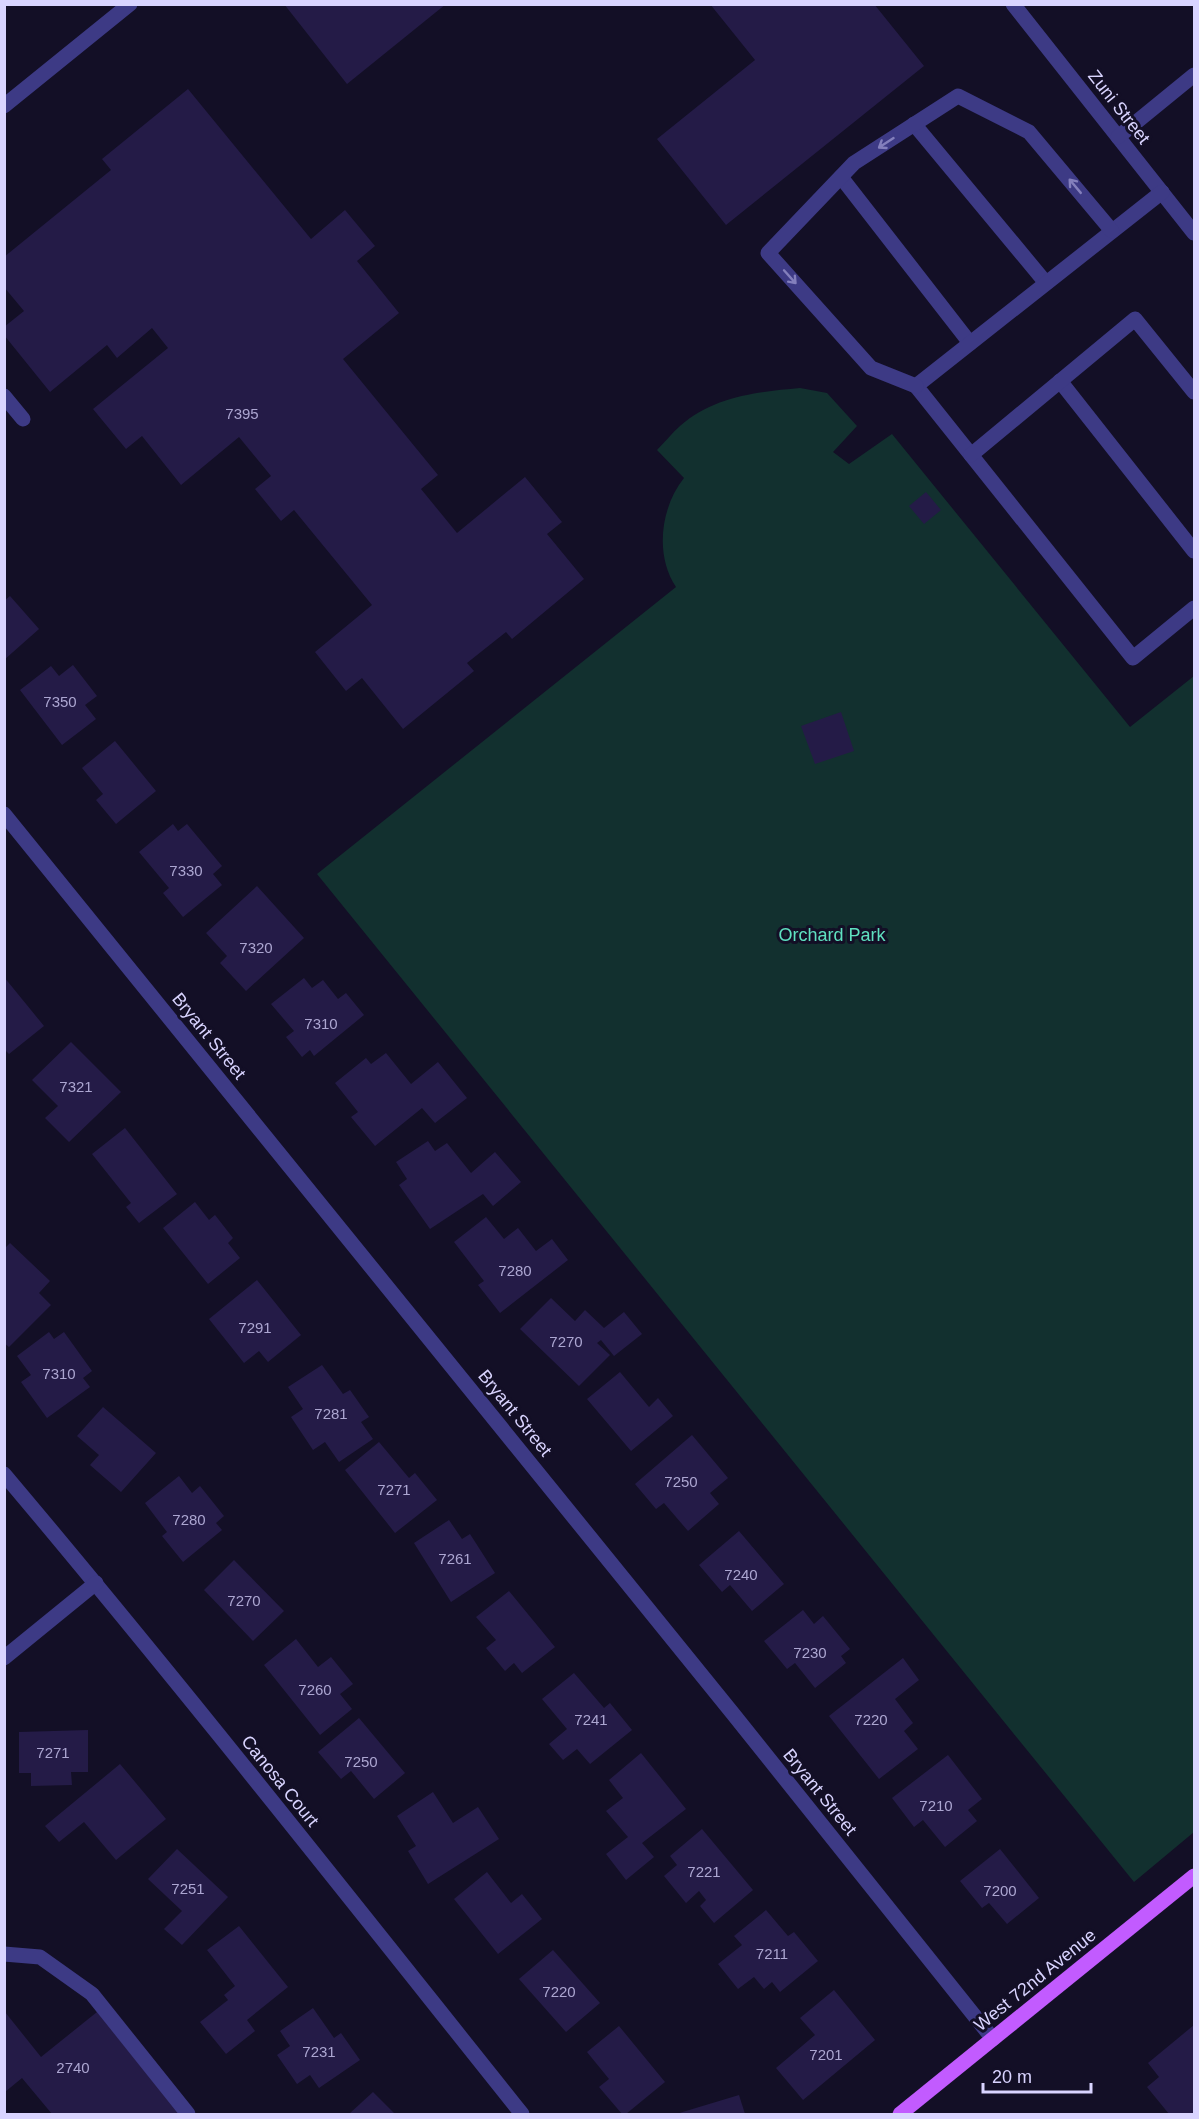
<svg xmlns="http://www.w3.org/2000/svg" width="1199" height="2119" viewBox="0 0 1199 2119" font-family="Helvetica,sans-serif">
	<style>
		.green { fill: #12302f }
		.building { fill: #241b47 }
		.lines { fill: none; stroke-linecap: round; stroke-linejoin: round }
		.minor { stroke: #3d3a85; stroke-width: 15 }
		.major { stroke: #c25bff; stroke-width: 15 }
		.oneway { stroke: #837fbc }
		.labels { text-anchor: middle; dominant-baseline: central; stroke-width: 6; stroke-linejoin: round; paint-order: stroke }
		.number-label { font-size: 15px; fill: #aca6d1 }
		.street-label { font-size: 18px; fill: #d9d4ff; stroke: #130f26 }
		.park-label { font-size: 18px; fill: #5fe0c0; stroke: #130f26 }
	</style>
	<rect width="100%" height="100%" fill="#130f26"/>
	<path class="green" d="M800,388L827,393L857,426L833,452L849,464L892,434L1130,727L1194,676V1832L1134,1882L317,874L676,587C655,556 660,508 684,478L657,450C665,442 672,433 680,426C714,396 757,392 800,388Z"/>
	<g class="building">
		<polygon points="284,4 446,4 347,84"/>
		<polygon points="710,4 874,4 924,66 726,225 657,139 755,60"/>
		<polygon points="188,89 311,239 345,210 375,246 357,261 399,313 343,359 438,475 421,489 457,533 525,477 562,522 547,534 584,579 512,639 506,632 467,663 474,671 403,729 362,678 346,691 315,652 372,605 294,510 281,521 255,489 271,476 239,437 181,485 142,436 126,449 93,409 168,348 152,328 117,358 107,345 50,392 4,335 4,327 24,311 4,287 4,257 111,170 102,159"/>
		<polygon points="926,492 941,510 924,524 909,506"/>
		<polygon points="10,596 39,629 4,660 4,601"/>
		<polygon points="73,665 97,696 85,705 96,719 62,745 20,690 51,666 59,676"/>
		<polygon points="841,712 854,751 815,764 801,726"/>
		<polygon points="115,741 156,791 116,824 96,800 103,794 82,768"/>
		<polygon points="173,824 178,831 187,824 222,866 213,874 222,885 183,917 163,893 169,888 139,852"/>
		<polygon points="257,886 304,938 246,991 220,963 227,956 206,933"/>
		<polygon points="4,977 44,1026 9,1054 4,1049"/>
		<polygon points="304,978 312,988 323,980 338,999 346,993 364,1015 314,1056 310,1050 302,1057 286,1037 294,1031 271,1004"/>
		<polygon points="71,1042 121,1092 69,1142 45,1118 58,1106 32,1080"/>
		<polygon points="386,1053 411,1084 438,1062 467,1098 435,1123 422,1108 375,1146 351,1117 358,1112 335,1083 366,1058 371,1064"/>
		<polygon points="125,1128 177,1194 139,1223 126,1207 131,1203 92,1154"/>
		<polygon points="428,1141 435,1151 447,1143 471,1173 495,1152 521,1182 493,1206 483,1194 430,1229 399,1185 407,1179 396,1162"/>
		<polygon points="195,1202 209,1220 215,1215 233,1238 228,1243 240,1258 208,1284 163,1228"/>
		<polygon points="486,1217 504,1239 518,1228 536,1251 552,1239 568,1260 500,1313 478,1285 484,1281 454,1242"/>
		<polygon points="10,1243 50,1281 39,1293 51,1305 9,1347 4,1343 4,1249"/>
		<polygon points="257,1280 301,1335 268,1362 259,1351 244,1363 209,1319"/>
		<polygon points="551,1298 575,1321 585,1310 604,1328 624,1312 642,1334 614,1356 601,1340 597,1343 610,1355 579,1386 520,1329"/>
		<polygon points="49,1332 54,1339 64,1332 92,1371 83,1378 90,1387 47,1418 21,1382 31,1375 17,1356"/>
		<polygon points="322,1365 343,1394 350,1390 369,1417 361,1422 373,1439 339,1462 325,1442 313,1450 291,1417 303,1409 288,1387"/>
		<polygon points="620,1372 649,1407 658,1398 673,1416 631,1451 587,1399"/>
		<polygon points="103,1407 156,1453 121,1492 90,1465 99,1455 77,1436"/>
		<polygon points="692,1435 728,1478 710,1493 719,1504 688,1531 664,1503 656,1509 635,1484"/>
		<polygon points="379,1442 409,1478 415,1473 437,1500 395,1533 345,1470"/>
		<polygon points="179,1476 192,1493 200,1486 224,1516 216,1523 222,1530 183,1562 162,1536 167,1532 145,1503"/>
		<polygon points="449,1520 462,1539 470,1534 495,1573 451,1602 414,1543"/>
		<polygon points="739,1531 784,1584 752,1611 730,1585 722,1592 699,1565"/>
		<polygon points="234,1560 284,1611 253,1641 204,1590"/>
		<polygon points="509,1591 555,1647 522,1673 514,1663 505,1671 486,1648 496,1640 476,1617"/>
		<polygon points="803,1610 814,1624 823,1616 850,1649 841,1656 846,1663 815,1688 795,1663 787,1669 764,1641"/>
		<polygon points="296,1639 318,1667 331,1657 353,1684 340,1694 352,1709 320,1735 264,1665"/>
		<polygon points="903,1658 919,1680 895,1699 913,1723 904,1731 918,1749 879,1779 829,1716"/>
		<polygon points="574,1673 604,1708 610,1703 632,1730 590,1764 577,1749 563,1760 549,1744 567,1729 542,1699"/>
		<polygon points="359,1718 405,1773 374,1799 351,1771 341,1779 318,1752"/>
		<polygon points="88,1730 88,1772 71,1772 72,1785 31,1786 31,1773 19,1773 19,1732"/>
		<polygon points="641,1753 686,1809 642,1843 654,1857 626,1880 606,1854 628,1837 606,1811 623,1798 609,1780"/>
		<polygon points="948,1755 982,1799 968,1810 977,1821 945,1847 923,1820 914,1827 892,1798"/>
		<polygon points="120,1764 166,1819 116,1860 84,1822 59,1842 45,1826"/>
		<polygon points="433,1792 453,1823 478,1807 499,1839 428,1884 408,1851 416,1846 397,1816"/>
		<polygon points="702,1829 753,1890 714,1923 700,1906 706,1900 699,1891 686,1903 664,1876 677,1865 670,1856"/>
		<polygon points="177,1849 228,1897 182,1945 164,1929 182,1911 148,1879"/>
		<polygon points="1000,1849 1039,1898 1007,1924 989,1903 982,1908 960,1881"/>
		<polygon points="487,1872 511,1903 522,1894 542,1919 498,1954 454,1899"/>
		<polygon points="766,1910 788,1936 794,1932 818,1961 780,1992 772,1982 764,1989 754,1977 738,1989 718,1964 742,1945 734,1936"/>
		<polygon points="239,1926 288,1987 247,2020 255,2031 226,2054 200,2022 228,2000 224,1995 235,1986 207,1950"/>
		<polygon points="553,1950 600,2003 566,2032 519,1979"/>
		<polygon points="834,1990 875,2040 803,2100 776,2068 815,2035 800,2018"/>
		<polygon points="313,2008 334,2038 341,2033 360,2060 319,2088 310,2075 297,2084 277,2055 290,2046 280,2031"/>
		<polygon points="5,2012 41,2057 97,2012 180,2114 52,2114 22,2078 5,2092"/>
		<polygon points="1194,2025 1194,2114 1169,2114 1147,2087 1159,2077 1148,2063"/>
		<polygon points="619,2026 665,2082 626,2114 622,2114 599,2087 609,2079 587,2052"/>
		<polygon points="373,2092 395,2114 349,2114"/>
		<polygon points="739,2095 745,2114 676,2114"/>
	</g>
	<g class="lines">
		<g class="minor">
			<polyline points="1013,4 1194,233"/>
			<polyline points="4,106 130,4"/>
			<polyline points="914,124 1046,283"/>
			<polyline points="1118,137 1194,75"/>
			<polyline points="841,177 970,343"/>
			<polyline points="1162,192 916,386 1133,658 1194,608"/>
			<polyline points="1060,381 1194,551"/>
			<polyline points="916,386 871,368 768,253 854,163 958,96 1029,132 1112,231"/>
			<polyline points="4,396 23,419"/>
			<polyline points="971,455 1135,319 1194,392"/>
			<polyline points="4,814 734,1715 993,2039"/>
			<path d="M4,1474C181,1684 351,1900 522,2114"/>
			<polyline points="4,1658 96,1583"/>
			<polyline points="4,1954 40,1957 92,1994 188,2114"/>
		</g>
		<polyline class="major" points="900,2114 1194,1876"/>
	</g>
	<defs><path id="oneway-shaft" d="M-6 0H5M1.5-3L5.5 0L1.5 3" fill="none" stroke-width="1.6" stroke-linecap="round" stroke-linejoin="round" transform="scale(1.5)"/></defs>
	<g class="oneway">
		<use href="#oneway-shaft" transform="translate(886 143) rotate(147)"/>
		<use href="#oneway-shaft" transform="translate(1075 186) rotate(-130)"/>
		<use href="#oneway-shaft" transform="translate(790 277) rotate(48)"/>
	</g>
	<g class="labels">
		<g class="number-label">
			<text x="242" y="413">7395</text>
			<text x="60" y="701">7350</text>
			<text x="186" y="870">7330</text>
			<text x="256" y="947">7320</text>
			<text x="321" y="1023">7310</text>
			<text x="76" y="1086">7321</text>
			<text x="515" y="1270">7280</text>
			<text x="255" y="1327">7291</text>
			<text x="566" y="1341">7270</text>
			<text x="59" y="1373">7310</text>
			<text x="331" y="1413">7281</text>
			<text x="681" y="1481">7250</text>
			<text x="394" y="1489">7271</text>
			<text x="189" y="1519">7280</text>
			<text x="455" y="1558">7261</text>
			<text x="741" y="1574">7240</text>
			<text x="244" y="1600">7270</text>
			<text x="810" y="1652">7230</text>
			<text x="315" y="1689">7260</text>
			<text x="591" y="1719">7241</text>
			<text x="871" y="1719">7220</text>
			<text x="53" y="1752">7271</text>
			<text x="361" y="1761">7250</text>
			<text x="936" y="1805">7210</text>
			<text x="704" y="1871">7221</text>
			<text x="188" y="1888">7251</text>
			<text x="1000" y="1890">7200</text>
			<text x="772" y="1953">7211</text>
			<text x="559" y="1991">7220</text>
			<text x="319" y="2051">7231</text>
			<text x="826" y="2054">7201</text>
			<text x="73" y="2067">2740</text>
		</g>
		<g class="street-label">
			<text transform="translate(1119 107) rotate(52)">Zuni Street</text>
			<text transform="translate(209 1036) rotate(51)">Bryant Street</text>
			<text transform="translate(515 1413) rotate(51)">Bryant Street</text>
			<text transform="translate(280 1781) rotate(51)">Canosa Court</text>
			<text transform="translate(820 1792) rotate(51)">Bryant Street</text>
			<text transform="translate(1035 1980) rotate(-39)">West 72nd Avenue</text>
		</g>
		<g class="park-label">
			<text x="832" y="935">Orchard Park</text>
		</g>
	</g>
	<rect width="1199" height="2119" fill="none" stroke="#d9d4ff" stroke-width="12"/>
	<path d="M983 2083v9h108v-9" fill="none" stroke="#d9d4ff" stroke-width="3"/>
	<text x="992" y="2083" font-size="18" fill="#d9d4ff" stroke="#130f26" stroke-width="4.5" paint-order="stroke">20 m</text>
</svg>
